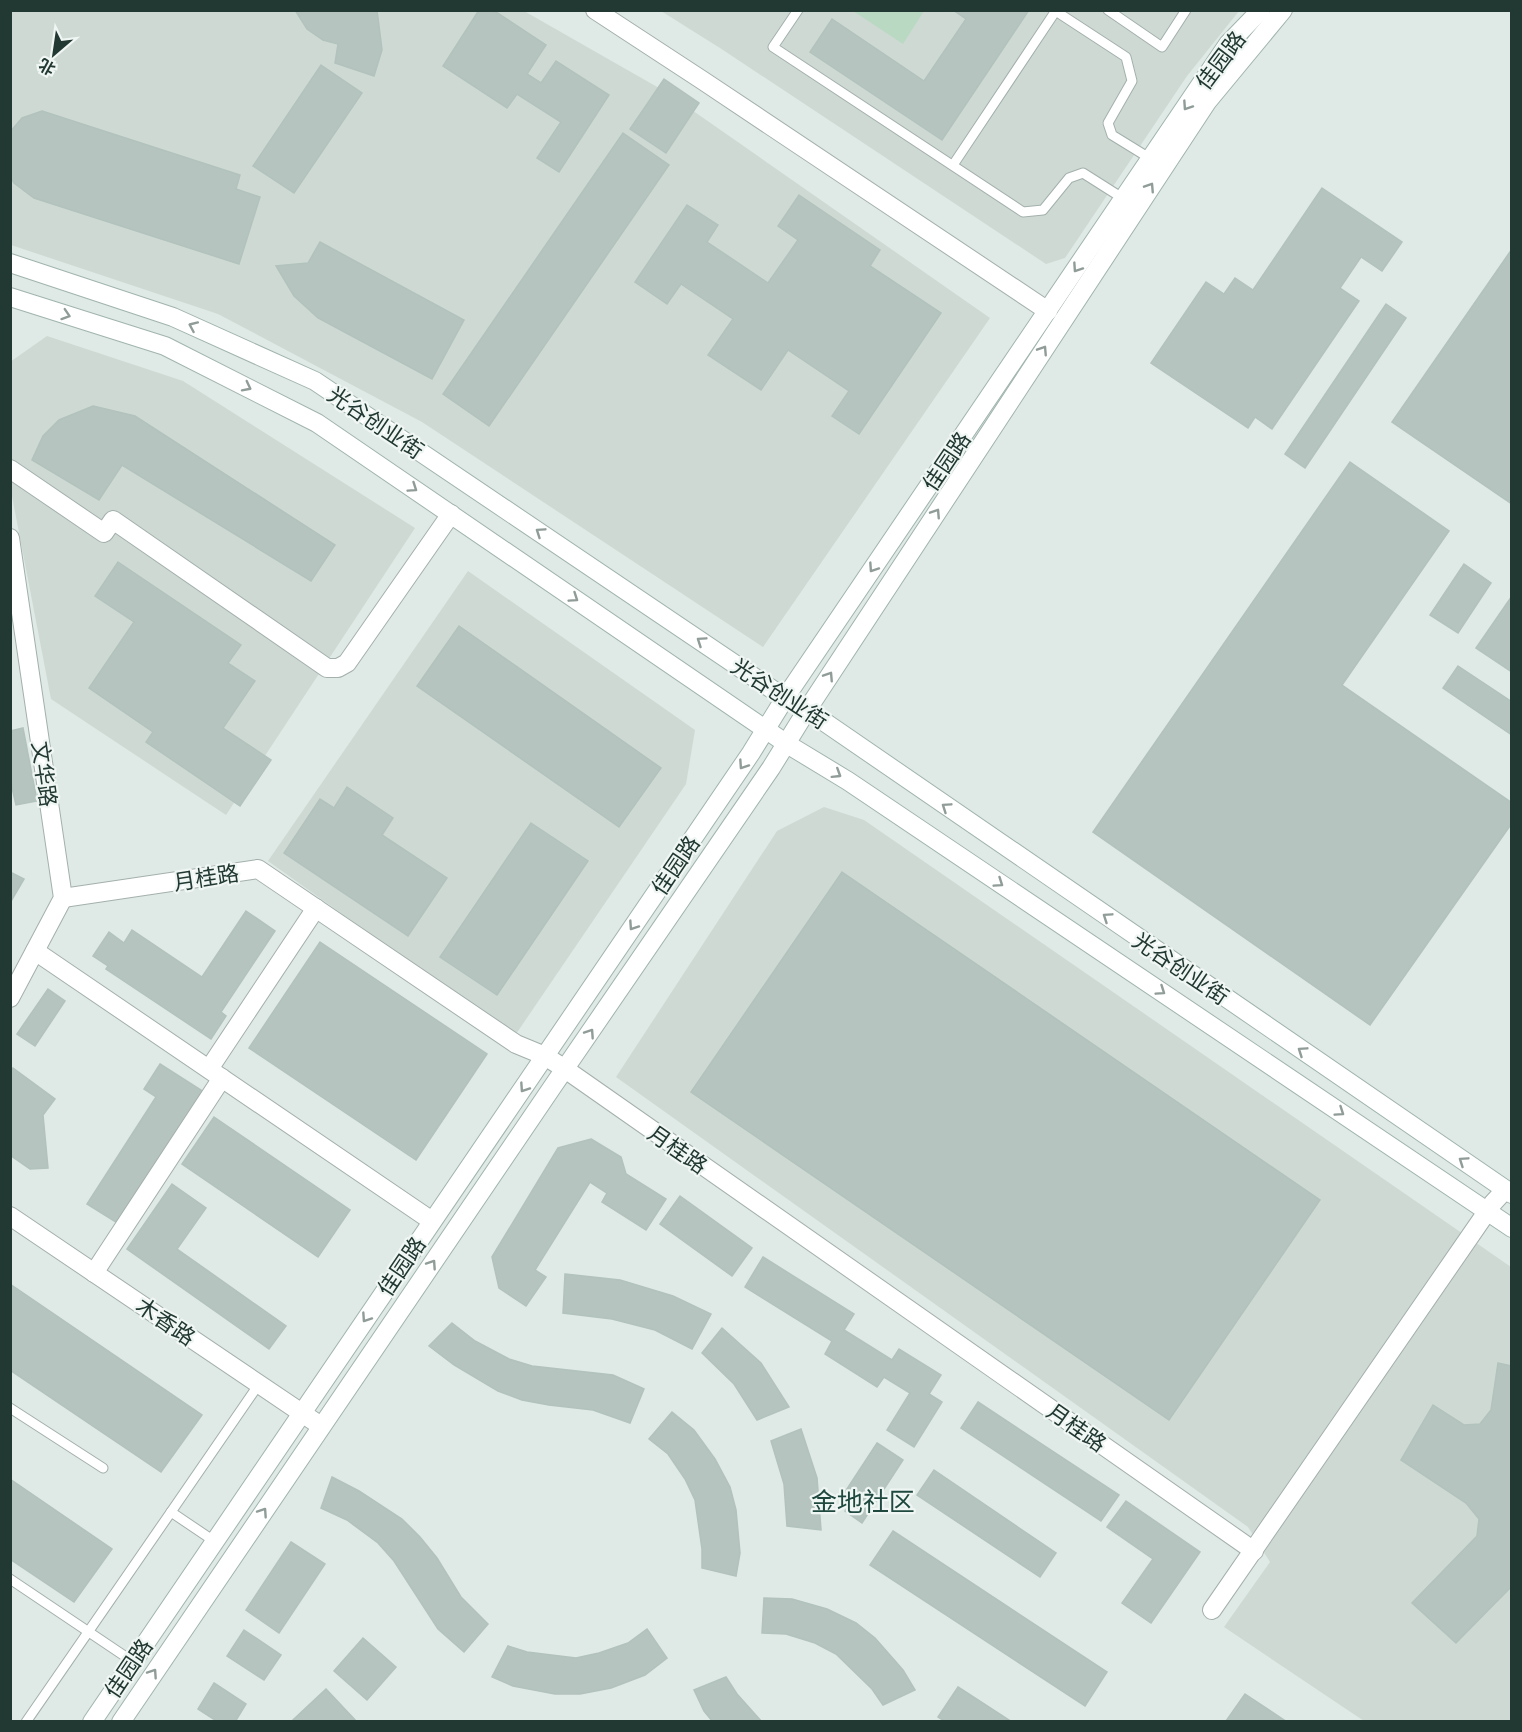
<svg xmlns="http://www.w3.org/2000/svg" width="1522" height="1732" viewBox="0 0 1522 1732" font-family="Commissioner,'Noto Sans SC',sans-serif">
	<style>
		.built { fill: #ced9d4 }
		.green { fill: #bad9c2 }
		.building { fill: #b5c4be; stroke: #b2c2bc; stroke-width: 1.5 }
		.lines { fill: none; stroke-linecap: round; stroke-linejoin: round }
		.lane-casing { stroke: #a3b0ac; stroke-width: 11 }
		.street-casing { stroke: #a3b0ac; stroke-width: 20 }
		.secondary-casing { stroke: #a0b4ad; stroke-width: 20 }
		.lane { stroke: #fff; stroke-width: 9 }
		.street { stroke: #fff; stroke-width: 18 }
		.secondary { stroke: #fff; stroke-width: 18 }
		.oneway { stroke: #909c98 }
		.labels { text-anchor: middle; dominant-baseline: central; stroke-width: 4.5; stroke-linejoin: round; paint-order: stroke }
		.street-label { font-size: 22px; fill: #223832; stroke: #eff6f3 }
		.quarter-label { font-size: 26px; fill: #1f493f; stroke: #eff6f3 }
	</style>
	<rect width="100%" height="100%" fill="#dfe9e5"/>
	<g class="built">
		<polygon points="11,11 524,11 666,92 990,318 763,647 422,422 218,314 11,245"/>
		<polygon points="661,11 1239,11 1187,76 1065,258 1046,264 720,48"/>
		<polygon points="47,336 183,381 415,528 226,815 51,699 11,491 10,362"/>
		<polygon points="468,571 695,730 686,784 514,1037 268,861"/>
		<polygon points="824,807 864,820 1511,1267 1511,1721 1364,1721 1224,1627 1270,1562 1248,1527 616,1077 777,831"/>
	</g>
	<polygon class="green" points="853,11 924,11 903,44"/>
	<g class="building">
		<polygon points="295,10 377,10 382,50 374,76 335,63 338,44 323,40 307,29"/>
		<polygon points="479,10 493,10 546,45 527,74 541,83 556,61 609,95 559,172 537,158 561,122 517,94 507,108 443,66"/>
		<polygon points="953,10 1029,10 942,140 810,52 832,19 924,81 966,19"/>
		<polygon points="321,65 362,93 294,193 253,166"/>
		<polygon points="664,79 699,103 666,153 630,129"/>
		<polygon points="42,111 240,175 236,189 260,197 239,264 34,198 14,183 10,176 10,132 22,118"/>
		<polygon points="623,133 669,165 489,426 443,394"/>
		<polygon points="1322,188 1402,242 1382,271 1361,257 1340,288 1359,301 1272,429 1255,417 1248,428 1151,363 1206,282 1224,294 1235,278 1253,290"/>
		<polygon points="799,195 880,250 870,266 941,313 859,434 832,416 849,391 788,350 761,390 708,355 733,319 681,284 667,304 635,282 687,205 718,225 707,242 768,283 798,240 778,226"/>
		<polygon points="320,242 464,320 432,379 318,318 294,296 276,266 308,263"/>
		<polygon points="1512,249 1512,504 1392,422"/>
		<polygon points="1386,304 1406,318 1305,468 1285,454"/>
		<polygon points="93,406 135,416 335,545 311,581 122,465 99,500 32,460 43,436 59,420"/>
		<polygon points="1350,462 1449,531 1342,685 1512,803 1512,823 1370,1025 1093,832"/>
		<polygon points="118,562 241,645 228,663 255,681 223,728 271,760 240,806 146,742 153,732 89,688 134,622 95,596"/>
		<polygon points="1464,564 1491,583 1458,633 1430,615"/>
		<polygon points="1512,596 1512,672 1476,648"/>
		<polygon points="459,626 661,768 619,827 417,686"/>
		<polygon points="1458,666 1512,702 1512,735 1443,688"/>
		<polygon points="23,728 37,801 16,805 10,779 10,731"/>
		<polygon points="347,787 393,818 382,835 447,878 408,936 284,853 320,799 334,808"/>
		<polygon points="531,823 588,861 497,995 440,957"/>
		<polygon points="10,872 24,879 10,903"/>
		<polygon points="842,872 1320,1200 1169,1420 691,1092"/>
		<polygon points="246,911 275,931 221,1012 226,1016 211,1039 106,969 108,966 93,956 109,932 124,943 132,930 202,977"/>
		<polygon points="320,942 487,1054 416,1160 249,1048"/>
		<polygon points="48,989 65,1001 35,1046 17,1034"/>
		<polygon points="160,1064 204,1092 119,1224 87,1204 156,1097 144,1089"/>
		<polygon points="13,1068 55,1099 43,1115 48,1168 30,1169 10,1155 10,1071"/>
		<polygon points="214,1117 350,1210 318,1257 182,1164"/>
		<polygon points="591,1139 621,1157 626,1174 666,1199 646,1230 602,1202 607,1193 590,1182 535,1270 546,1277 526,1306 499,1288 492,1257 558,1148"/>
		<polygon points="172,1184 206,1208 177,1249 286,1326 269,1349 127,1249"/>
		<polygon points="680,1196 752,1248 732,1276 660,1224"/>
		<polygon points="763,1257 854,1314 844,1330 892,1360 899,1349 941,1375 929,1394 942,1402 914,1447 887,1430 910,1393 884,1377 877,1387 825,1354 832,1341 745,1287"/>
		<polygon points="565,1274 620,1280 673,1296 711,1314 692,1349 655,1330 612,1319 563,1313"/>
		<polygon points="10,1284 202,1415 161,1472 10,1370"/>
		<polygon points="452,1323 475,1341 509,1359 532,1366 613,1375 644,1389 630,1423 593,1410 549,1405 522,1400 498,1391 454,1365 429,1346"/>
		<polygon points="722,1328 761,1363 789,1407 757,1420 734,1384 702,1353"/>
		<polygon points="1498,1363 1512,1366 1512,1586 1456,1643 1412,1603 1477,1536 1479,1519 1466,1503 1401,1460 1433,1405 1464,1425 1480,1424 1491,1410"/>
		<polygon points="978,1402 1119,1495 1101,1521 961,1428"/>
		<polygon points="672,1412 694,1430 715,1459 730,1487 736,1510 740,1553 736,1576 702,1568 702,1549 695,1500 685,1479 668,1454 649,1439"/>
		<polygon points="801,1429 817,1478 821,1530 787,1526 784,1484 771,1441"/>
		<polygon points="877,1443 903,1460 862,1523 845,1511 849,1504 841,1498"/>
		<polygon points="934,1470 1056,1553 1040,1577 917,1495"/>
		<polygon points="332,1477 359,1491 402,1519 420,1537 437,1558 461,1597 488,1624 464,1652 438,1629 394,1561 378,1543 347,1520 321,1508"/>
		<polygon points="10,1479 112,1549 74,1602 10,1559"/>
		<polygon points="1126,1501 1200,1552 1151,1623 1122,1603 1153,1559 1107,1527"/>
		<polygon points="893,1531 1107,1672 1085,1706 870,1565"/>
		<polygon points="291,1542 325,1564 279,1633 246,1610"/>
		<polygon points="764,1598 792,1599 827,1609 856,1623 875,1638 903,1670 915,1690 883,1705 872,1689 836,1654 815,1643 786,1634 762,1633"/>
		<polygon points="647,1629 667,1658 645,1675 611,1688 580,1694 555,1694 513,1686 492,1677 508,1646 527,1652 576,1658 599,1653 628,1643"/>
		<polygon points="244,1630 281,1655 264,1680 227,1656"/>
		<polygon points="363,1638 396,1667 367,1700 334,1671"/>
		<polygon points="726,1677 737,1694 762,1722 713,1722 704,1711 694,1690"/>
		<polygon points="214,1683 246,1704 235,1722 218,1722 198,1709"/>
		<polygon points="958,1687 1012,1722 946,1722 938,1717"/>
		<polygon points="326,1689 357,1722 294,1722 293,1720"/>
		<polygon points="1245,1694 1287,1722 1226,1721"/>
	</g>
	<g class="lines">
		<defs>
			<g id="lane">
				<polyline points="798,10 773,47 1023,212 1043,210 1069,178 1083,173 1124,199"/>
				<polyline points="1054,10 1126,57 1132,81 1108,123 1112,135 1151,159"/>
				<polyline points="1108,10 1162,47 1186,10"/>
				<polyline points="953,165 1055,12"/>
				<polyline points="10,1408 103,1468"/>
				<polyline points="171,1512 259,1384"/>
				<polyline points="10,1579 132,1661"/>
				<polyline points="26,1722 171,1512 214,1541"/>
			</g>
			<g id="street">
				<polyline points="595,10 702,80 1048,311"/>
				<polyline points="10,469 104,533 113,520 327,668 338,668 347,663 451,514"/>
				<polyline points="10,538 63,898 10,998"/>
				<polyline points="63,898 258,869 516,1044 545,1056 565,1069 1254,1551"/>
				<polyline points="35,951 432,1221"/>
				<polyline points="209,1069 316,908"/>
				<polyline points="10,1216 321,1426"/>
				<polyline points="94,1273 222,1078"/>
				<polyline points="1212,1610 1493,1203 1505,1190"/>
			</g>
			<g id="secondary">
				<polyline points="10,263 173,317 315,381 785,698 807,710 1512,1194"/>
				<polyline points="10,297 165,346 317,423 787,744 848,781 1512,1228"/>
				<polyline points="92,1722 751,753 785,698 1228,44 1261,10"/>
				<polyline points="121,1722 553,1086 771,768 807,710 1207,102 1283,10"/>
			</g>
		</defs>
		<use href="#lane" class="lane-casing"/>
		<use href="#street" class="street-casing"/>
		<use href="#secondary" class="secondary-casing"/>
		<use href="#lane" class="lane"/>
		<use href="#street" class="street"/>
		<use href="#secondary" class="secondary"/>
	</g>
	<defs><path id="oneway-chevron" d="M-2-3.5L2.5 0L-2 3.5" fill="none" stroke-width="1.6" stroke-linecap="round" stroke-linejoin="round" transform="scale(1.5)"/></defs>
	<g class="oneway">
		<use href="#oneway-chevron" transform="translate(1187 106) rotate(124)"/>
		<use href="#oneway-chevron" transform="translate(1150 187) rotate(-57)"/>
		<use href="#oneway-chevron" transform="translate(1077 268) rotate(124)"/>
		<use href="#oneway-chevron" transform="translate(66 315) rotate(18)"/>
		<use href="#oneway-chevron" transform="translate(193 326) rotate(-156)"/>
		<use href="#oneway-chevron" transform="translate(1043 350) rotate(-57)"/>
		<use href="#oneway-chevron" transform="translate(247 387) rotate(27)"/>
		<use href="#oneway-chevron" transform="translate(413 488) rotate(34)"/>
		<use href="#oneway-chevron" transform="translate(936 513) rotate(-57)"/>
		<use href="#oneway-chevron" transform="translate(540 532) rotate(-146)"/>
		<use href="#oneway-chevron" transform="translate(873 568) rotate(124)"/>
		<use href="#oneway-chevron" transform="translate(574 598) rotate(34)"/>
		<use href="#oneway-chevron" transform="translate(701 641) rotate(-146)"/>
		<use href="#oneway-chevron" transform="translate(829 676) rotate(-57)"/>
		<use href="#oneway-chevron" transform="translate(743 765) rotate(124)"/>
		<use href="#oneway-chevron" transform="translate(837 774) rotate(32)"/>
		<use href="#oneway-chevron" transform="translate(946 807) rotate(-146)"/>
		<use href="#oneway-chevron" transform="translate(999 883) rotate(34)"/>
		<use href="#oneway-chevron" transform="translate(1107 917) rotate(-146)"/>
		<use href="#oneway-chevron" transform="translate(633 926) rotate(124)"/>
		<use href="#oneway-chevron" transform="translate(1161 991) rotate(34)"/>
		<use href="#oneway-chevron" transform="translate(590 1033) rotate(-56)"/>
		<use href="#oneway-chevron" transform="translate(1302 1051) rotate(-146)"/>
		<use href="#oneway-chevron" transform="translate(524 1088) rotate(124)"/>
		<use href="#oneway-chevron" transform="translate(1340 1112) rotate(34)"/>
		<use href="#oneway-chevron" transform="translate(1463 1161) rotate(-146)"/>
		<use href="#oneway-chevron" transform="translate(432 1264) rotate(-56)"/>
		<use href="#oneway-chevron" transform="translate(366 1318) rotate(124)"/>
		<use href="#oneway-chevron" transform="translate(263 1512) rotate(-56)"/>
		<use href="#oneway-chevron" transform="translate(153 1673) rotate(-56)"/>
	</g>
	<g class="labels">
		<g class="street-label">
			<text transform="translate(1220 60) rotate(-53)">佳园路</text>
			<text transform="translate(376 422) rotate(34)">光谷创业街</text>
			<text transform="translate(946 461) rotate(-56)">佳园路</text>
			<text transform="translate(780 693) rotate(33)">光谷创业街</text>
			<text transform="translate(45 774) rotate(82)">文华路</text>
			<text transform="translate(675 865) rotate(-56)">佳园路</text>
			<text transform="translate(206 877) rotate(-9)">月桂路</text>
			<text transform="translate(1181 968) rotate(34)">光谷创业街</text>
			<text transform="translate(678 1149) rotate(35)">月桂路</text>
			<text transform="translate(401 1266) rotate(-56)">佳园路</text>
			<text transform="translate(166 1321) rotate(34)">木香路</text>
			<text transform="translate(1077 1427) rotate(35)">月桂路</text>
			<text transform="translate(128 1668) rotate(-56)">佳园路</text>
		</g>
		<g class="quarter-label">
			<text x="863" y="1500">金地社区</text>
		</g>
	</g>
	<rect width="1522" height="1732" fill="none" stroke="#223832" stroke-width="24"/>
	<g transform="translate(54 54) rotate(209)" stroke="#eff6f3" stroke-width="4.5" paint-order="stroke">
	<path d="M0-4.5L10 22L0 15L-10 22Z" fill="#223832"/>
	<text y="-9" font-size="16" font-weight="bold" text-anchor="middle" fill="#223832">北</text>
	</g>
</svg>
